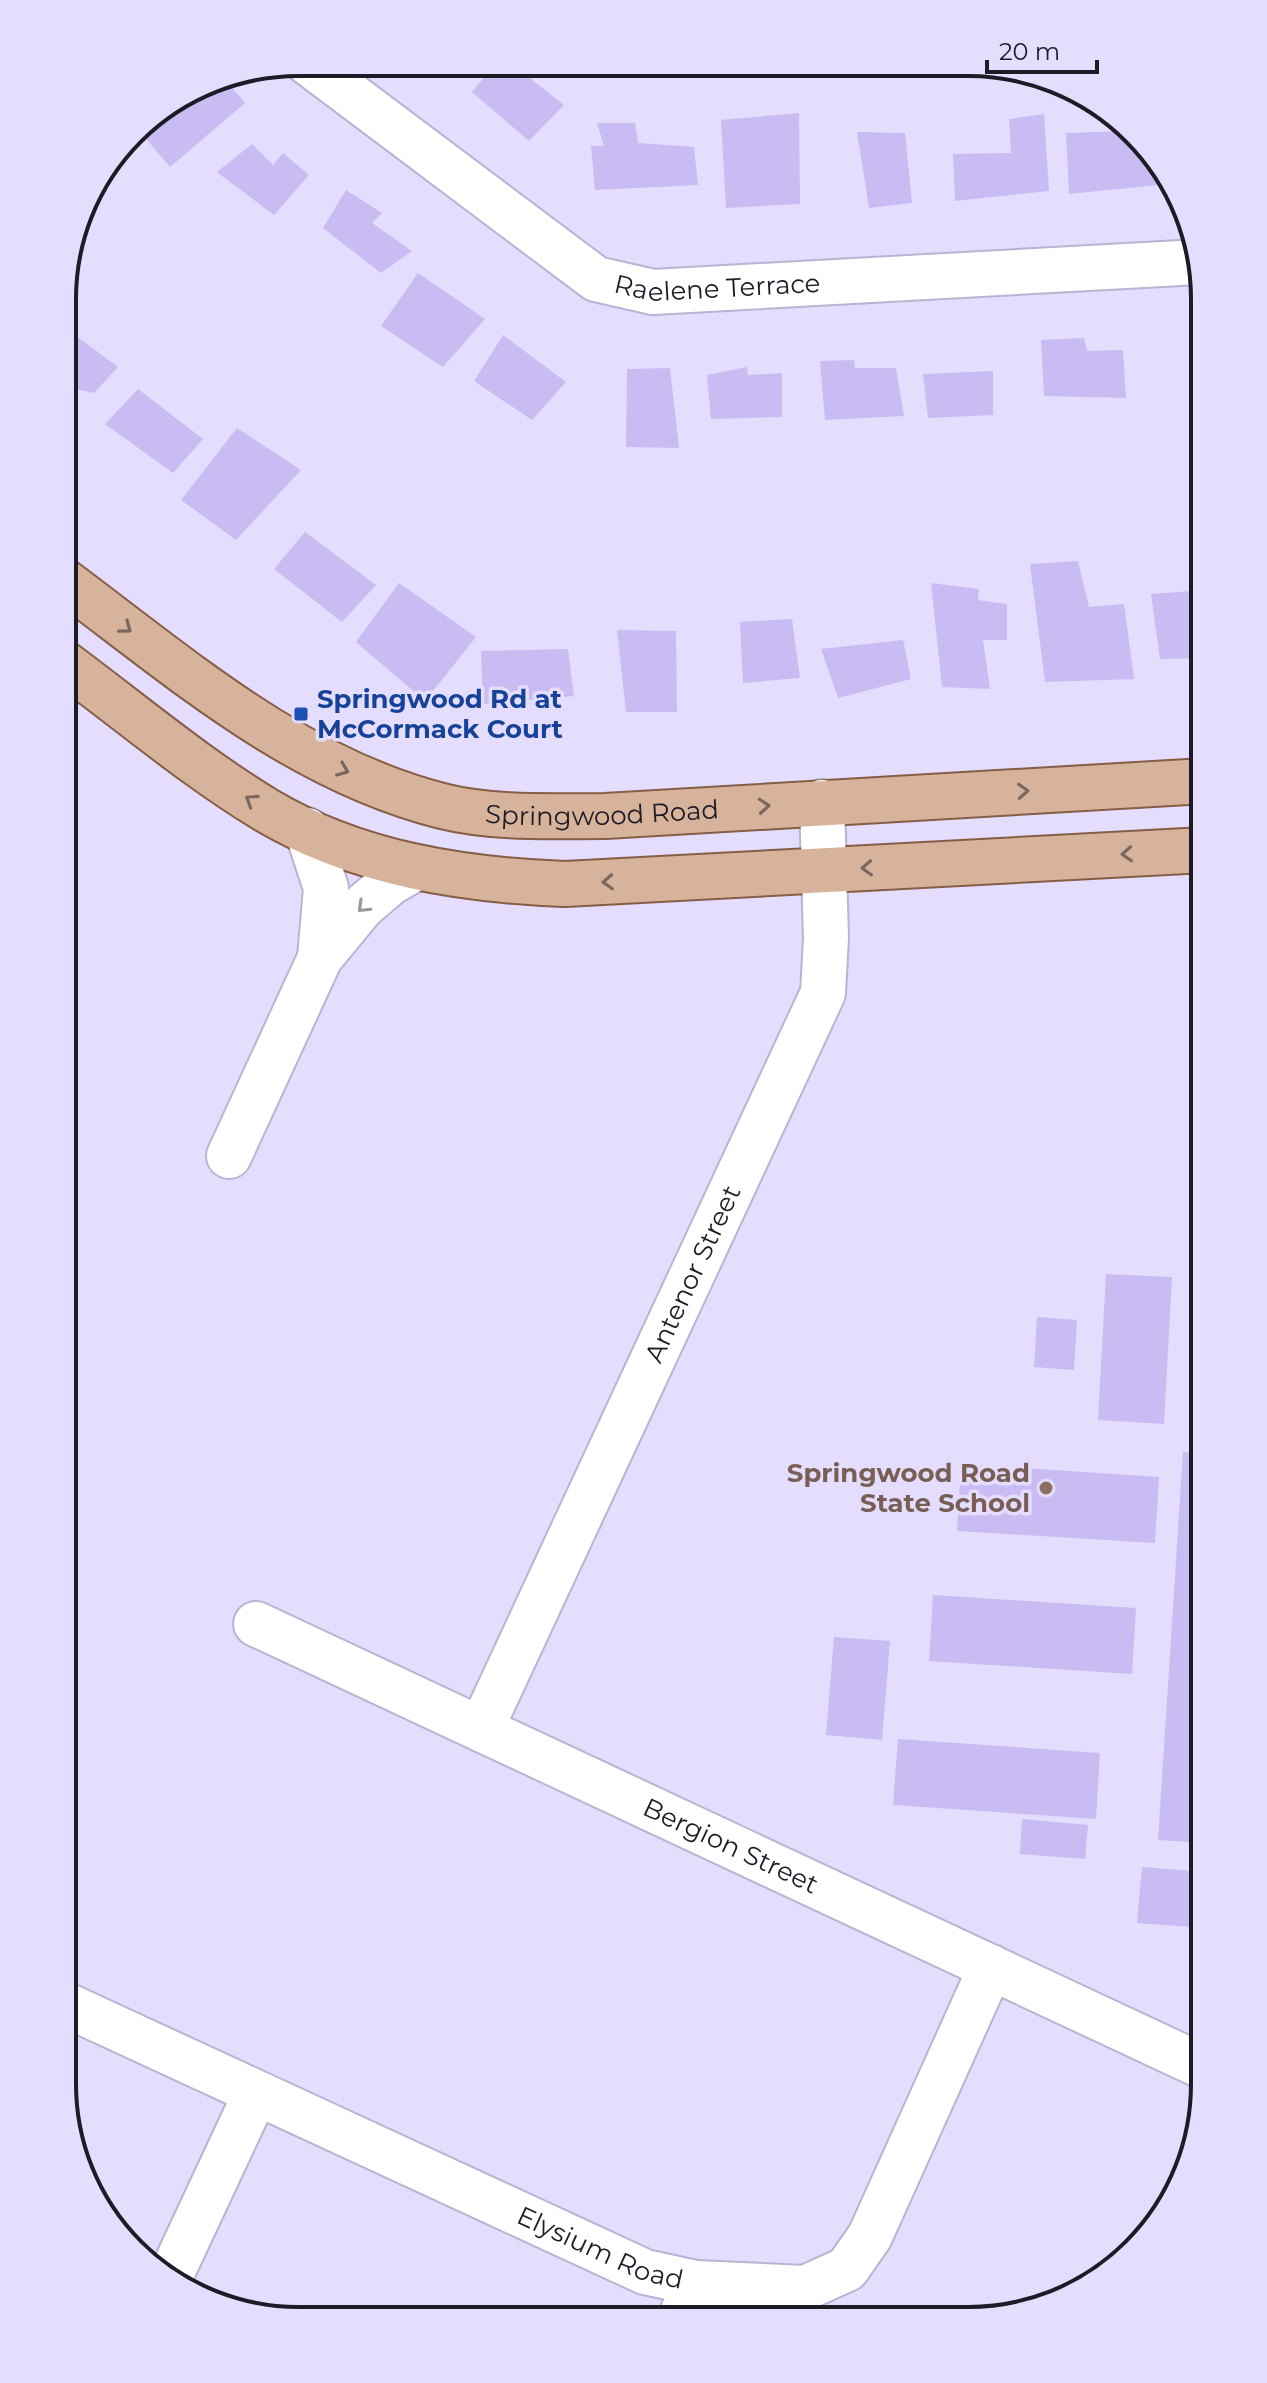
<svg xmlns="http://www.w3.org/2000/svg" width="1267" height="2383" viewBox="0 0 1267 2383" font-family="Montserrat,sans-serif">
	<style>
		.building { fill: #c9bcf3 }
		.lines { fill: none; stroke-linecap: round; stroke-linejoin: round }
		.minor-casing { stroke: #bab3d2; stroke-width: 48 }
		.major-casing { stroke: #865d47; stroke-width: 48 }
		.minor { stroke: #fff; stroke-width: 44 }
		.major { stroke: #d8b39b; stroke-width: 44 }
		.oneway { stroke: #7a6760 }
		.oneway2 { stroke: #99989d }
		.transit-dot { fill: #1a4fb4; stroke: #e4ddfd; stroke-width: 3 }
		.education-dot { fill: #8d6e63; stroke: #e4ddfd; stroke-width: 3 }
		.labels { text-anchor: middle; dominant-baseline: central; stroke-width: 7; stroke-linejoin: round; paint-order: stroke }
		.street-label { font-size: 26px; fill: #1d1b26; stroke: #e4ddfd }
		.transit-label { font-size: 26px; font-weight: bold; fill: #164399; stroke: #e4ddfd; text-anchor: start }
		.education-label { font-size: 26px; font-weight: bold; fill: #785e54; stroke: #e4ddfd; text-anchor: end }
		.rim { fill: none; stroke: #1d1b26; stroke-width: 4 }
	</style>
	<rect width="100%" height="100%" fill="#e4ddfd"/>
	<g class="building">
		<polygon points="496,63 511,63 564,105 529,141 472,92"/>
		<polygon points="223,77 245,103 170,167 143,135 166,117 161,110 209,80"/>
		<polygon points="799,113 800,204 726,208 721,120"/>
		<polygon points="1044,114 1049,191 955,201 953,154 1011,153 1009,119"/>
		<polygon points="597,123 635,123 638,143 694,147 698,185 595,190 591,146 604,146"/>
		<polygon points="1131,131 1157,169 1159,185 1069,194 1066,133"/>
		<polygon points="857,132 905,133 912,203 869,208"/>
		<polygon points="252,144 273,165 283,153 309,175 274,215 217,172"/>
		<polygon points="346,190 382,213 372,223 412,251 381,273 323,228"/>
		<polygon points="418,273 485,319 443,367 381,326"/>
		<polygon points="64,327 118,367 94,393 71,388 64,397"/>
		<polygon points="503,335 566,382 532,420 474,381"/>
		<polygon points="1084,338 1087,351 1123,350 1126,398 1044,396 1041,340"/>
		<polygon points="854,360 855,368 896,368 904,416 825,420 820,361"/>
		<polygon points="747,367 748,375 782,373 782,417 711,419 707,375"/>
		<polygon points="670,368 679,448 626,447 627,369"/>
		<polygon points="993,371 993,415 928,418 923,374"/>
		<polygon points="138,389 203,439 173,473 105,424"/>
		<polygon points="237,428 301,470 236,540 181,500"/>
		<polygon points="305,532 376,585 342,622 274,569"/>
		<polygon points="1078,561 1089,607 1124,604 1134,679 1045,682 1030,564"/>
		<polygon points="399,583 476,637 425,701 356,642"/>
		<polygon points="931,583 979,589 978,600 1007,604 1007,640 983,640 990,689 942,687"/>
		<polygon points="1205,590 1205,658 1160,659 1151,594"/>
		<polygon points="792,619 800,678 743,683 740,622"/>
		<polygon points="617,630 676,631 677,712 626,712"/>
		<polygon points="903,640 911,679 838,698 821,649"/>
		<polygon points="568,649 574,696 483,704 481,651"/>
		<polygon points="1106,1274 1172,1277 1164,1424 1098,1420"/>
		<polygon points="1037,1317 1077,1320 1074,1370 1034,1367"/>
		<polygon points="1183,1452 1205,1454 1205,1843 1158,1840"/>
		<polygon points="961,1464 1159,1477 1155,1543 957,1531"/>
		<polygon points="933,1595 1136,1608 1132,1674 929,1661"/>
		<polygon points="834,1637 890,1641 882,1740 826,1735"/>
		<polygon points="898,1739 1100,1753 1096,1819 893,1805"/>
		<polygon points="1022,1819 1088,1825 1085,1859 1020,1854"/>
		<polygon points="1142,1867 1205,1872 1205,1928 1137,1923"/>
	</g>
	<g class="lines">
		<defs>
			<g id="minor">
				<path id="s1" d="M307,62L596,279L653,292L1199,262"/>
				<polyline points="307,830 326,888 320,958"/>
				<polyline points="229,1156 320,958 362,907 390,883 416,868"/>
				<path id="s2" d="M256,1624L1204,2067"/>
				<path id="s3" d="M481,1729L823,993L826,938L822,802"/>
				<path id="s4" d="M62,2003L645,2272L696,2283L805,2288L847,2269L870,2236L991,1967"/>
				<polyline points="171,2275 256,2093"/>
				<polyline points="679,2320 696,2283"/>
			</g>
			<g id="major">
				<path id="s5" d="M64,581C182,669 296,769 442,806C494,819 551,816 605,816L1205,781"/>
				<path d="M64,663C130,712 195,767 266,810C357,864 462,880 565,884L1205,850"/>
			</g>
		</defs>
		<use href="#minor" class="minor-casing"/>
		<use href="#major" class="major-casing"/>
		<use href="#minor" class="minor"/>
		<use href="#major" class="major"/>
	</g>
	<defs><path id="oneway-chevron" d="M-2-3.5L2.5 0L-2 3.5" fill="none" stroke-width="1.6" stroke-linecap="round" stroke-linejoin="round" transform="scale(2)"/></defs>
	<g class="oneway">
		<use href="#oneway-chevron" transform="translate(126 628) rotate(37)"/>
		<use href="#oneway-chevron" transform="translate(343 770) rotate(22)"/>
		<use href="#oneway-chevron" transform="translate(1023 791) rotate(-3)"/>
		<use href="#oneway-chevron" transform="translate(251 800) rotate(-147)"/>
		<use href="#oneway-chevron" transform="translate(764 806) rotate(-4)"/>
		<use href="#oneway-chevron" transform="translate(1127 854) rotate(177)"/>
		<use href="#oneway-chevron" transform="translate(867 868) rotate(177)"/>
		<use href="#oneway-chevron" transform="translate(608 882) rotate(177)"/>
	</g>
	<use class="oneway2" href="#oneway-chevron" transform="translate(363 907) rotate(136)"/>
	<rect class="transit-dot" x="293" y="706" width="16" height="16" rx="4"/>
	<circle class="education-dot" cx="1046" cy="1488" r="8"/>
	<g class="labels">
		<g class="street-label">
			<text stroke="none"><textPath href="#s1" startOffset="484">Raelene Terrace</textPath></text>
			<text stroke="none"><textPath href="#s5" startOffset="604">Springwood Road</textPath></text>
			<text stroke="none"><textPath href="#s3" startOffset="502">Antenor Street</textPath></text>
			<text stroke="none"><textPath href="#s2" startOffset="524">Bergion Street</textPath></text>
			<text stroke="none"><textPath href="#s4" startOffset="592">Elysium Road</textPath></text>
		</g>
		<g class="transit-label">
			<text x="317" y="699">Springwood Rd at<tspan x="317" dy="30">McCormack Court</tspan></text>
		</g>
		<g class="education-label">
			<text x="1030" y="1473">Springwood Road<tspan x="1030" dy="30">State School</tspan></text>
		</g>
	</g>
	<path d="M0 0H1267V2383H0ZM299 76H968A223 223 0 0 1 1191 299V2084A223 223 0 0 1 968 2307H299A223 223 0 0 1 76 2084V299A223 223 0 0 1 299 76Z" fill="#e4ddfd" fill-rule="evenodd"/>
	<path class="rim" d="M299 76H968A223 223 0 0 1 1191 299V2084A223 223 0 0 1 968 2307H299A223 223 0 0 1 76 2084V299A223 223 0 0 1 299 76Z"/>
	<path d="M987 60v12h110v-12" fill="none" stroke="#1d1b26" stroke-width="4"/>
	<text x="999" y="60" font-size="24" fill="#1d1b26" stroke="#e4ddfd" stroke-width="6" paint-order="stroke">20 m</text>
</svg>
